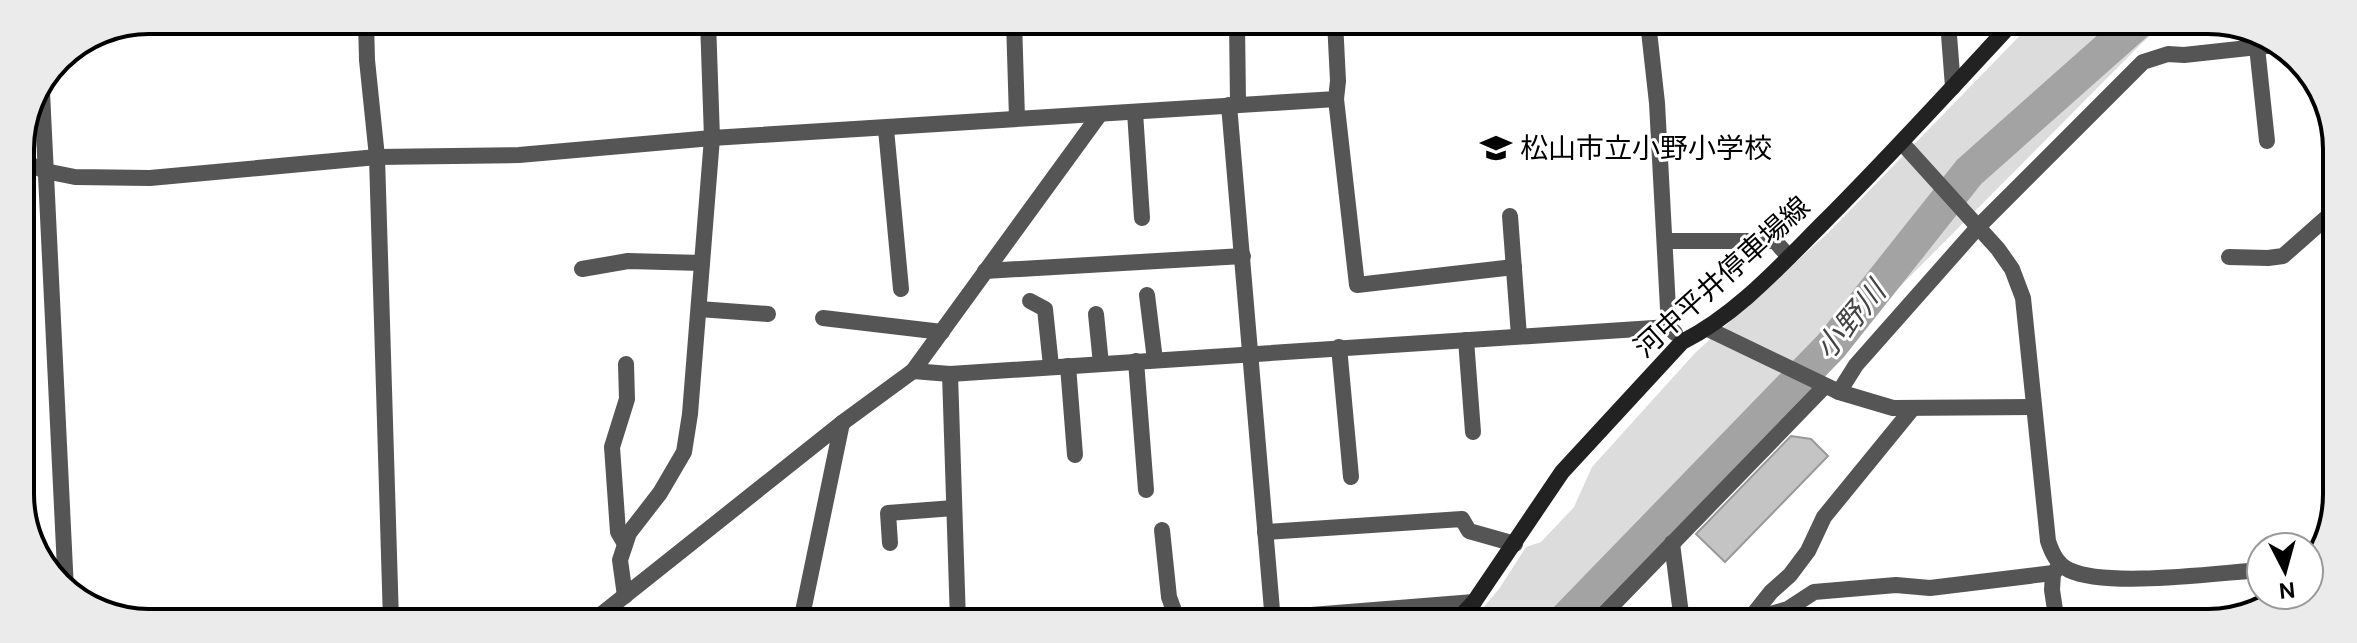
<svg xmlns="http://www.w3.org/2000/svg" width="2357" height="643" viewBox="0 0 2357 643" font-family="'DM Sans','Noto Sans JP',sans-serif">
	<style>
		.green { fill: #dcdcdc }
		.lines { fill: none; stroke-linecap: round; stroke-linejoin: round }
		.river { stroke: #a3a3a3; stroke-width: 34 }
		.building { fill: #c4c4c4; stroke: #999; stroke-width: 2 }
		.minor { stroke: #555; stroke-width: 16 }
		.secondary { stroke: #222; stroke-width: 16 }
		.labels { text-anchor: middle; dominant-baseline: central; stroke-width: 6; stroke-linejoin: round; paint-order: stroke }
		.poi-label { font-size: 28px; fill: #000; stroke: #fff; text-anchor: start }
		.street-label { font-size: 28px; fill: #000; stroke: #fff }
		.water-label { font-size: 30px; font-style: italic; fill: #444; stroke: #fff }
		.rim { fill: none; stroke: #000; stroke-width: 4 }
	</style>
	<rect width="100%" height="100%" fill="#fff"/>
	<polygon class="green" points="2033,22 2166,22 2142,43 1817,370 1708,487 1580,614 1575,622 1471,622 1499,589 1526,547 1541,542 1574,507 1592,467 1695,353 1828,233"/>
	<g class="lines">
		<polyline class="river" points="1563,622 1831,346 1969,172 2138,22"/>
	</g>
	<polygon class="building" points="1791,436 1811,439 1828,456 1725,562 1696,534"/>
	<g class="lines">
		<g class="minor">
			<polyline points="366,20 367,60 377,157 391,621"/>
			<polyline points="1014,21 1017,118"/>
			<polyline points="1237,21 1238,103"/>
			<polyline points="1648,22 1657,103 1669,327 1675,333"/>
			<polyline points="1948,22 1953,87"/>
			<polyline points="2257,47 2267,141"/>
			<polyline points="42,92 66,590"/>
			<polyline points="1336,99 1357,285 1514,267"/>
			<polyline points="1229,105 1273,622"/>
			<polyline points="1135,112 1142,218"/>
			<polyline points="886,129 901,289"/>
			<path d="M1902,143L1998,249L2012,269L2023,298L2048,541C2052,553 2057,564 2069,570C2107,588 2216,573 2261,570"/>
			<polyline points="20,160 45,171 75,177 150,178 377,157 519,155 712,138 1336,99 1338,81 1335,21"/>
			<polyline points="1510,216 1519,336"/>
			<polyline points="1665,241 1775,241 1789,257"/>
			<polyline points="2229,257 2268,258 2283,256 2334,211"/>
			<polyline points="582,269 628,261 702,263"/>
			<polyline points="985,271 1243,256"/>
			<polyline points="1147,295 1155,360"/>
			<polyline points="1030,301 1045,309 1051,366"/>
			<polyline points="699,309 768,314"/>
			<polyline points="1096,314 1101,364"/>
			<polyline points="823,318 942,332"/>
			<polyline points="1708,329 1839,392 1893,408 2033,407"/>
			<polyline points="1466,340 1473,432"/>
			<polyline points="1339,347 1351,477"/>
			<polyline points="1136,361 1146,490"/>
			<polyline points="1068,366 1075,455"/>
			<polyline points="913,371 950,374 1669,327"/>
			<polyline points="950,374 958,621"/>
			<polyline points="1839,392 1856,365 1979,226 2143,62 2168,54 2184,55 2276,45"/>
			<polyline points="1162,530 1169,597 1178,622"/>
			<polyline points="1265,532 1462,519 1469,531 1515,544"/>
			<polyline points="890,543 888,513 954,508"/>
			<polyline points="1672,543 1682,622"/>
			<polyline points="625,544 618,532 612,447 627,399 626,364"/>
			<polyline points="2053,573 2052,590 2057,623"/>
			<polyline points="625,596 620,560 629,533 660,493 684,452 690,414 712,138 708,21"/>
			<polyline points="593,621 842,423 913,371 1100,114"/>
			<polyline points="801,621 842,423"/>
			<polyline points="1748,621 1771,592 1790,575 1808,551 1824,517 1913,408"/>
			<polyline points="1225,622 1474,602"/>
			<polyline points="1605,622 1603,615 1825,386"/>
			<polyline points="1743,622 1788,609 1814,592 1896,585 1930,588 2053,573 2061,565"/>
		</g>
		<path class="secondary" d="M1455,622L1474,602L1562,472L1682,342C1736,315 1780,266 1823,223C1888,158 1950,90 2013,22"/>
	</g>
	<defs>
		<symbol id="school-bare" viewBox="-9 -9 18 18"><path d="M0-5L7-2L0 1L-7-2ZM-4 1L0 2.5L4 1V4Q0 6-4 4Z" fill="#000" stroke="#fff" stroke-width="2.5" paint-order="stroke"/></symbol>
	</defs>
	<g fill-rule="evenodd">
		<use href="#school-bare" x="1474" y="126" width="44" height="44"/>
	</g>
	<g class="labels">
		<g class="poi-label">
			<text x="1520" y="148">松山市立小野小学校</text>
		</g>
		<g class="street-label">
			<text transform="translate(1722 277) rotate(-42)">河中平井停車場線</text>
		</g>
		<g class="water-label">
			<text transform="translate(1850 320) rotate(-50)">小野川</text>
		</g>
	</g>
	<path d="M0 0H2357V643H0ZM149 34H2208A115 115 0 0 1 2323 149V494A115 115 0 0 1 2208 609H149A115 115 0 0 1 34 494V149A115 115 0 0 1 149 34Z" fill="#ebebeb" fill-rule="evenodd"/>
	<path class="rim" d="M149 34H2208A115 115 0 0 1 2323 149V494A115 115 0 0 1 2208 609H149A115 115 0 0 1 34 494V149A115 115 0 0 1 149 34Z"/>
	<g transform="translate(2285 571) rotate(174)"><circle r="38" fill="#ffffff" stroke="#999999" stroke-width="2"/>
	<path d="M0-6L14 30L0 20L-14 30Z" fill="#000000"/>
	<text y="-12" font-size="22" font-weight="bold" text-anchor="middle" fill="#000000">N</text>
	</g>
</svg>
